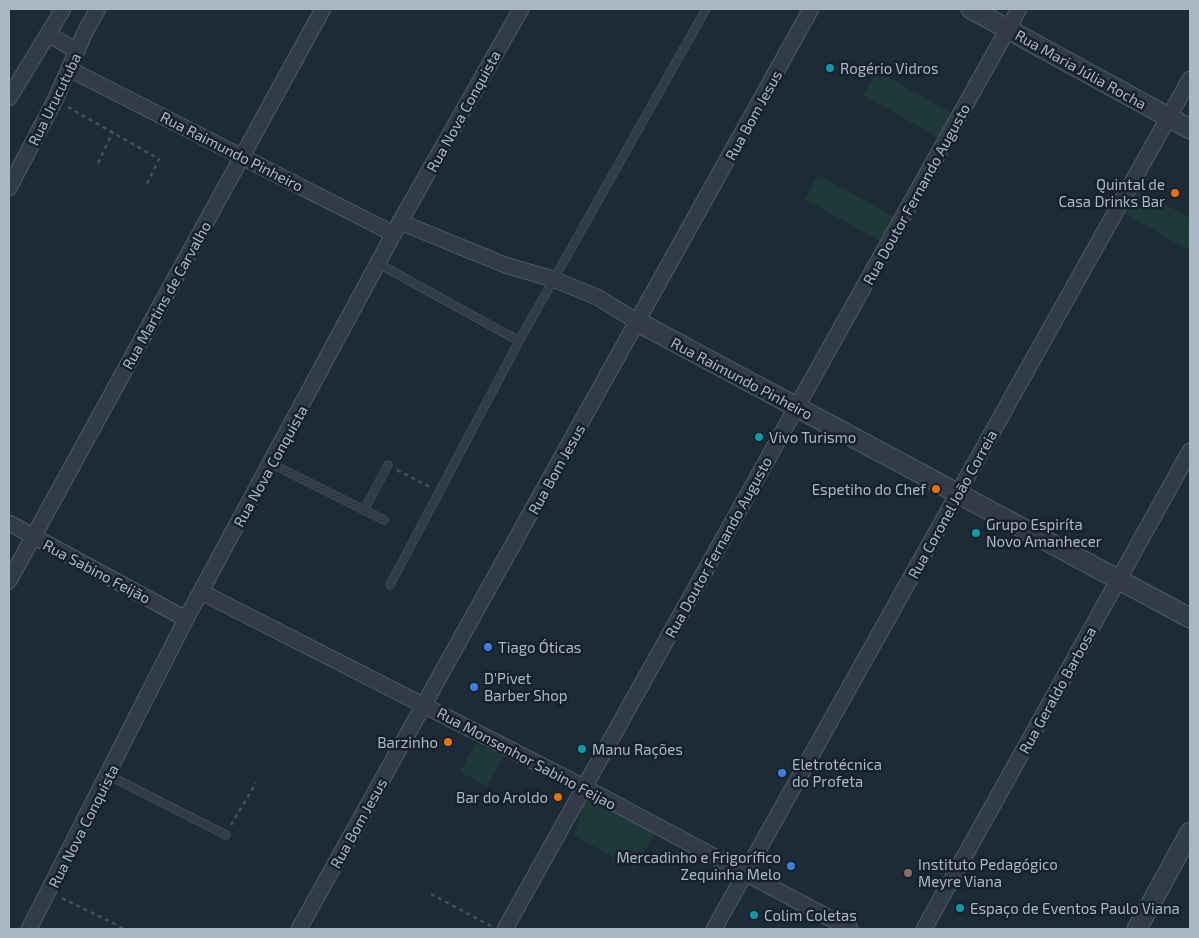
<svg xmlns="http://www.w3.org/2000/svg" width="1199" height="938" viewBox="0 0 1199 938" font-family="'Exo 2',sans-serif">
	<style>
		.green { fill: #1f3838 }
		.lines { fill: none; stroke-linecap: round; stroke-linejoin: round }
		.service-casing { stroke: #4e5a66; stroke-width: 9 }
		.minor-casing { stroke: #4e5a66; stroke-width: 17 }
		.tertiary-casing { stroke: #4e5a66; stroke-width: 21 }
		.path { stroke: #3c5556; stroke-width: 2.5; stroke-dasharray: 4 4; stroke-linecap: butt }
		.service { stroke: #313c48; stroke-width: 8 }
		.minor { stroke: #313c48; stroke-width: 15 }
		.tertiary { stroke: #313c48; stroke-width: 19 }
		.culture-dot { fill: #0f9aa8; stroke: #17212c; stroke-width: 2 }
		.food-dot { fill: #e8710a; stroke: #17212c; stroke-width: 2 }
		.shop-dot { fill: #3f7fe0; stroke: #17212c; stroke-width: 2 }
		.education-dot { fill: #8d6e63; stroke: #17212c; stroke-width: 2 }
		.labels { text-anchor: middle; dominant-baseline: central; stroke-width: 5; stroke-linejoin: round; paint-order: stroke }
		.poi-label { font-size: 15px; fill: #aab7c5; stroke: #17212c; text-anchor: start }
		.street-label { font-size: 15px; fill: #aab7c5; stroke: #17212c }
	</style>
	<rect width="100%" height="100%" fill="#1d2b37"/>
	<g class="green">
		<polygon points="877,71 953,114 939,138 863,95"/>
		<polygon points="818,175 895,217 881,242 805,199"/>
		<polygon points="1136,188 1190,218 1190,251 1122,212"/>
		<polygon points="475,744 505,753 487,786 460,772"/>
		<polygon points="586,796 655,832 635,869 574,836"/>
	</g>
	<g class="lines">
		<defs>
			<g id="service">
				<polyline points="379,264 519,341"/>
				<polyline points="272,464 384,520"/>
				<polyline points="364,510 388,465"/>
				<polyline points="390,585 519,341 706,9"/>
				<polyline points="108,775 226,835"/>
			</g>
			<g id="minor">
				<polyline points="48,34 77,51"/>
				<polyline points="69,69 394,234"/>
				<polyline points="9,98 63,9"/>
				<polyline points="9,188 55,100 87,28 98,9"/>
				<polyline points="400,222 505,265 553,279 597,297 638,322"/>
				<polyline points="9,523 186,619"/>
				<polyline points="9,581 323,9"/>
				<polyline points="201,592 584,787 850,929"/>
				<polyline points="29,929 186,619 400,222 521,9"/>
				<polyline points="299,929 811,9"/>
				<polyline points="505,929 1019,9"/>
				<polyline points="714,929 1190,79"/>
				<polyline points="924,929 1190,451"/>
			</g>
			<g id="tertiary">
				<polyline points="971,9 1190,129"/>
				<polyline points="638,322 1190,618"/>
				<polyline points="1137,929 1190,832"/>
			</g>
		</defs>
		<use href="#service" class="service-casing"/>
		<use href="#minor" class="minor-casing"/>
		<use href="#tertiary" class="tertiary-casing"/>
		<g class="path">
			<polyline points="68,107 159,159 146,186"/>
			<polyline points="98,163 113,132"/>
			<polyline points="397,470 430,487"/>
			<polyline points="231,825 256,783"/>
			<polyline points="431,894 491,926"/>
			<polyline points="62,898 125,929"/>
		</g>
		<use href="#service" class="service"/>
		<use href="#minor" class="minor"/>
		<use href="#tertiary" class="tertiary"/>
	</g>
	<g class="culture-dot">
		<circle cx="830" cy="68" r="5"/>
		<circle cx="759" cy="437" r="5"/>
		<circle cx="976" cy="533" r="5"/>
		<circle cx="582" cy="749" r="5"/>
		<circle cx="960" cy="908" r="5"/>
		<circle cx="754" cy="915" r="5"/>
	</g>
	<g class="food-dot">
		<circle cx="1175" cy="193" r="5"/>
		<circle cx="936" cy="489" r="5"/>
		<circle cx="448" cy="742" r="5"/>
		<circle cx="558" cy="797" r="5"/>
	</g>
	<g class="shop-dot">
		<circle cx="488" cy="647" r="5"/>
		<circle cx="474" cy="687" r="5"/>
		<circle cx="782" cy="773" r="5"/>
		<circle cx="791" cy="866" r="5"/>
	</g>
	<circle class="education-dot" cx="908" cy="873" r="5"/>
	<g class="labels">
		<g class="poi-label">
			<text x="840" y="68">Rogério Vidros</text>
			<text x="1165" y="184" text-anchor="end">Quintal de<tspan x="1165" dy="17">Casa Drinks Bar</tspan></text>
			<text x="769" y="437">Vivo Turismo</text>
			<text x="926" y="489" text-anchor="end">Espetiho do Chef</text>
			<text x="986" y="524">Grupo Espiríta<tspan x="986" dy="17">Novo Amanhecer</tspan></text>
			<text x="498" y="647">Tiago Óticas</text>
			<text x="484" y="678">D'Pivet<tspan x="484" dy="17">Barber Shop</tspan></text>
			<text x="438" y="742" text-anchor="end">Barzinho</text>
			<text x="592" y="749">Manu Rações</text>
			<text x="792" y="764">Eletrotécnica<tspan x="792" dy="17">do Profeta</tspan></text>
			<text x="548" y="797" text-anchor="end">Bar do Aroldo</text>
			<text x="781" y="857" text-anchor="end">Mercadinho e Frigorífico<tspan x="781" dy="17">Zequinha Melo</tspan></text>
			<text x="918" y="864">Instituto Pedagógico<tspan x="918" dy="17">Meyre Viana</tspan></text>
			<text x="970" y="908">Espaço de Eventos Paulo Viana</text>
			<text x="764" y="915">Colim Coletas</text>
		</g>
		<g class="street-label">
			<text transform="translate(1081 69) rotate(29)">Rua Maria Júlia Rocha</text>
			<text transform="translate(54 99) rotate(-64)">Rua Urucutuba</text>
			<text transform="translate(463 111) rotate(-61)">Rua Nova Conquista</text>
			<text transform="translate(753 115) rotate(-61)">Rua Bom Jesus</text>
			<text transform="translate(232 151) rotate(27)">Rua Raimundo Pinheiro</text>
			<text transform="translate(916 194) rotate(-61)">Rua Doutor Fernando Augusto</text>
			<text transform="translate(166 295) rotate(-61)">Rua Martins de Carvalho</text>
			<text transform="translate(742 378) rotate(28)">Rua Raimundo Pinheiro</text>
			<text transform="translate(270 466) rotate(-61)">Rua Nova Conquista</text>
			<text transform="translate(556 469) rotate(-61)">Rua Bom Jesus</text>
			<text transform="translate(952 504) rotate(-61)">Rua Coronel João Correia</text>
			<text transform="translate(718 547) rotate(-61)">Rua Doutor Fernando Augusto</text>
			<text transform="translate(97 571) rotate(28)">Rua Sabino Feijão</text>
			<text transform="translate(1057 690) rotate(-61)">Rua Geraldo Barbosa</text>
			<text transform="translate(527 758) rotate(28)">Rua Monsenhor Sabino Feijao</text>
			<text transform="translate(358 823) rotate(-61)">Rua Bom Jesus</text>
			<text transform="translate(83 826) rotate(-63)">Rua Nova Conquista</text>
		</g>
	</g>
	<rect width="1199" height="938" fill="none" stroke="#aab7c5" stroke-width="20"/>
</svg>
